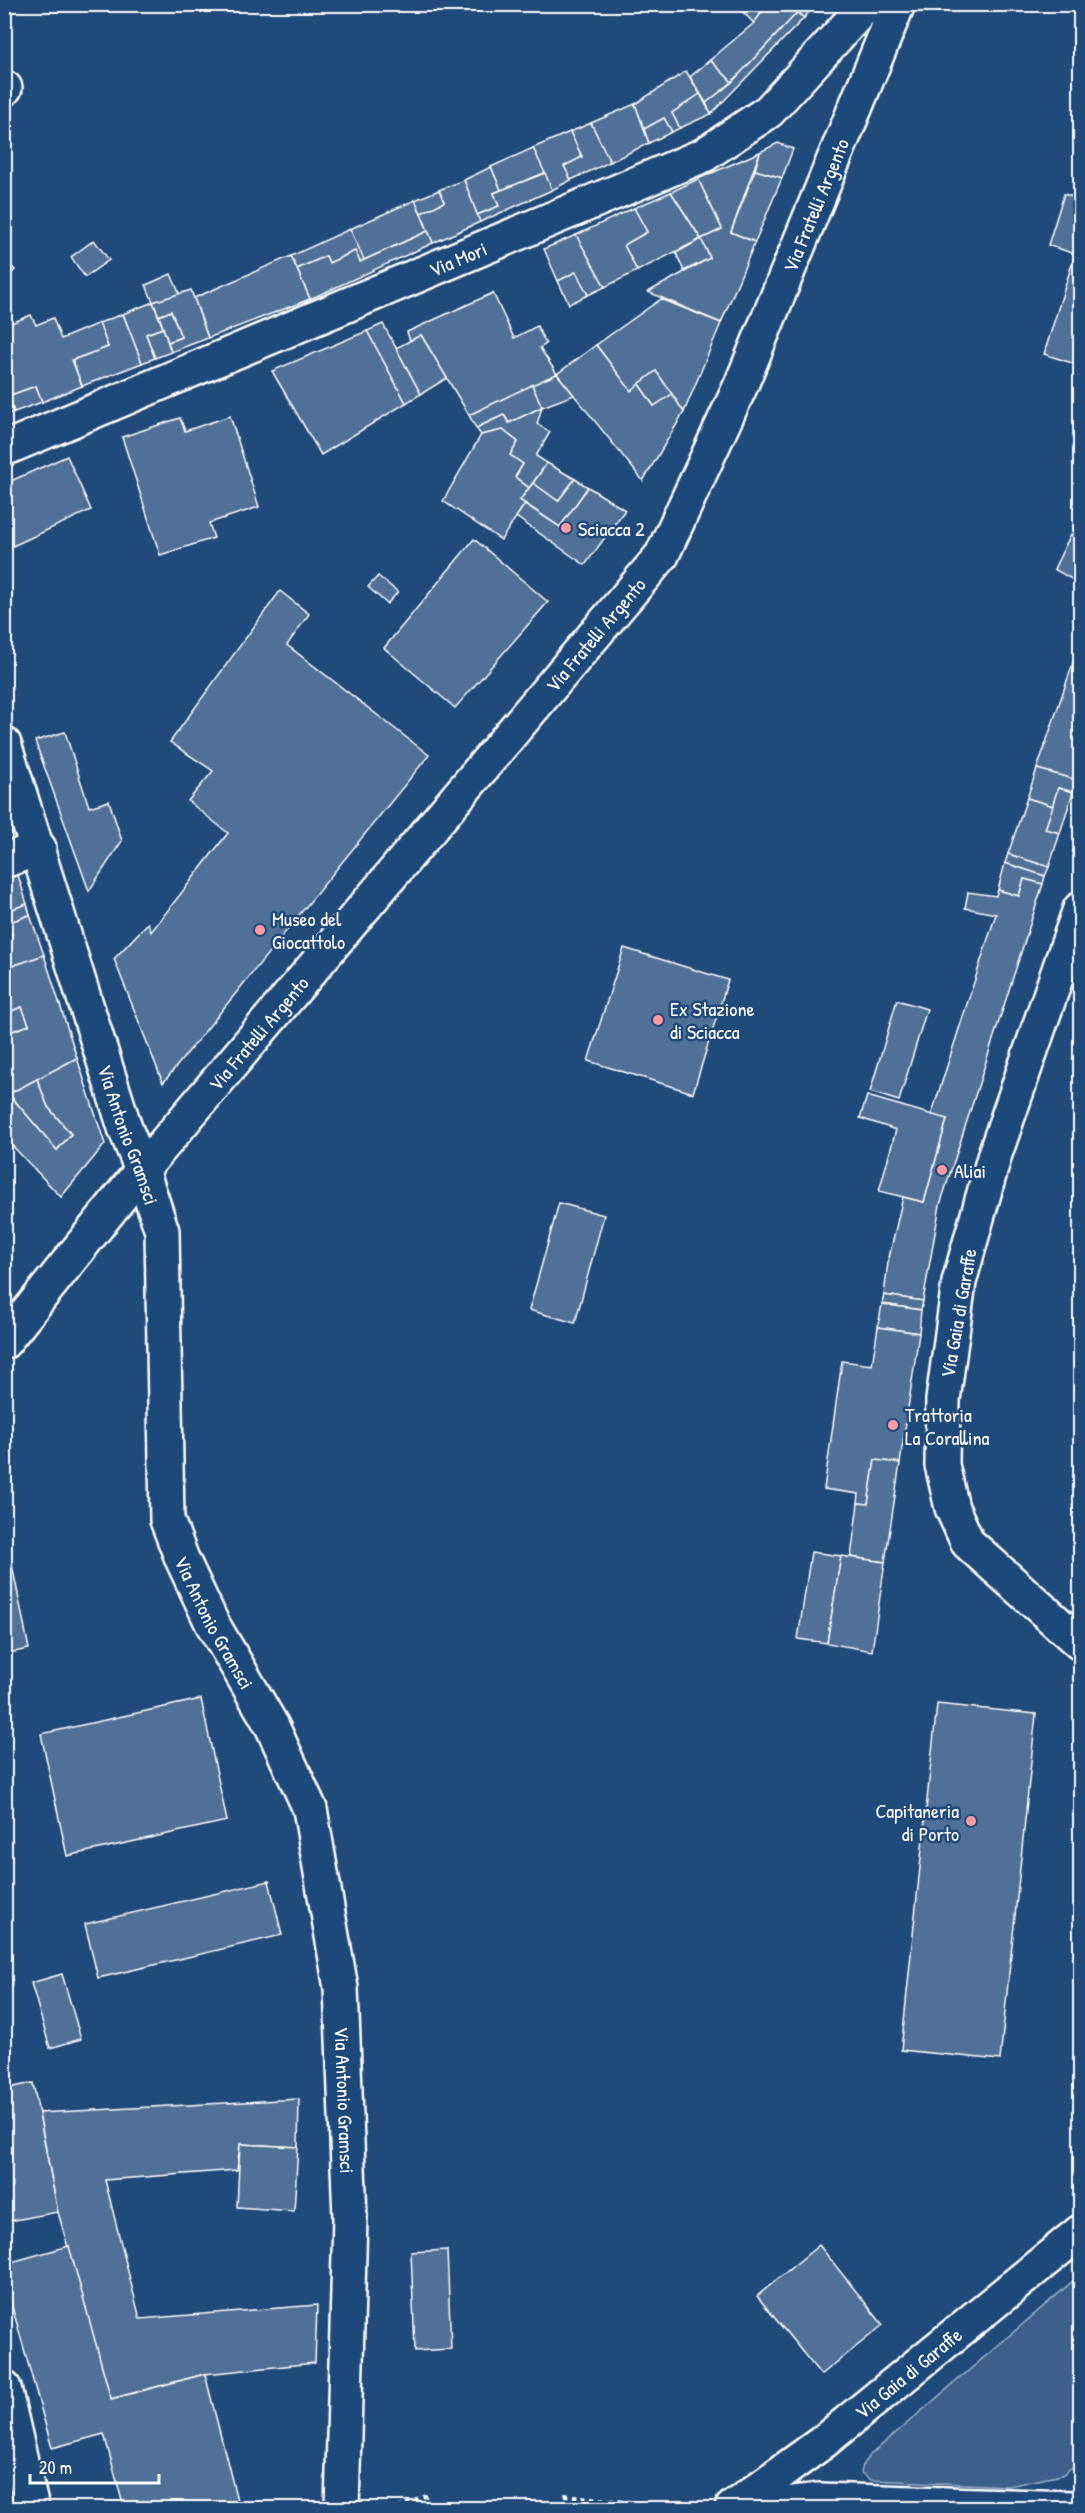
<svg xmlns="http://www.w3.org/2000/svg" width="1085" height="2513" viewBox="0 0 1085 2513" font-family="'Patrick Hand',sans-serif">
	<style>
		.green { fill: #3c618b; stroke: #9eb0c5; stroke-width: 1.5 }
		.building { fill: #507197; stroke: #fff; stroke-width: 1.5 }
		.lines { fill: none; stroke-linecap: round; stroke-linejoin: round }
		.street-casing { stroke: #fff; stroke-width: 38 }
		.path { stroke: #fff; stroke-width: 4; stroke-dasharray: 4.5 4.5; stroke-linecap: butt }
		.street { stroke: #1f4a7a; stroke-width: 33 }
		.poi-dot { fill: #ff9aa2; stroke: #1f4a7a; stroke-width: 2 }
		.labels { text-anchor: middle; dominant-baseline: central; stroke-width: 5; stroke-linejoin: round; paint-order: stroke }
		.street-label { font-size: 20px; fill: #fff; stroke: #1f4a7a }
		.poi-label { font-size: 20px; fill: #fff; stroke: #1f4a7a; text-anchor: start }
	</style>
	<rect width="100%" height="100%" fill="#1f4a7a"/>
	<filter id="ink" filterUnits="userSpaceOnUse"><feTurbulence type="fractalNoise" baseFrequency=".0167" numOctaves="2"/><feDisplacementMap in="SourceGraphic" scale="12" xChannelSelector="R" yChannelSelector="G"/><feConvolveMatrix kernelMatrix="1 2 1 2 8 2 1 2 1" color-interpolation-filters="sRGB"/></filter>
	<g filter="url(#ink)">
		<polygon class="green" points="1080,2275 1079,2462 1062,2475 1009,2486 871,2480 861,2473 863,2464 869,2456"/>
		<g class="building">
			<polygon points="735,4 768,4 754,23"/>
			<polygon points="768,4 788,4 797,13 732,82 710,60 754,23"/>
			<polygon points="788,4 816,4 804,18"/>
			<polygon points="797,13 804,18 711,114 706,103 732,82"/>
			<polygon points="710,60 732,82 706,103 690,77"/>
			<polygon points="686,71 700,94 672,113 680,128 672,132 664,118 644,129 635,104"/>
			<polygon points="700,94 711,114 680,128 672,113"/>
			<polygon points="635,104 649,143 610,162 591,123"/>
			<polygon points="664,118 672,132 649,143 644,129"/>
			<polygon points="591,123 610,162 571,180 564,166 582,157 570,132"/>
			<polygon points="570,132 582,157 564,166 571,180 552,190 533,148"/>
			<polygon points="778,143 793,149 782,178 755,170 760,152"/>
			<polygon points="533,148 545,173 501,190 491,167"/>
			<polygon points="760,152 731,232 755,242 721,323 648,292 710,258 701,239 722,229 698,179"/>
			<polygon points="491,167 501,190 494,193 499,206 477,215 464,180"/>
			<polygon points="755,170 782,178 755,242 731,232"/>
			<polygon points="545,173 552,190 480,222 477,215 499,206 494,193"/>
			<polygon points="698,179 722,229 701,239 671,192"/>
			<polygon points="464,180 480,222 433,243 421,213 444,202 439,190"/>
			<polygon points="439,190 444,202 421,213 415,200"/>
			<polygon points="671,192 701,239 637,271 624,245 647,232 634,208"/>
			<polygon points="1064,194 1080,199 1080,357 1078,365 1044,354 1075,254 1048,245"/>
			<polygon points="415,200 428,231 364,260 350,229"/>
			<polygon points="634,208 647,232 624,245 637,271 605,287 576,235"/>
			<polygon points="350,229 364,260 360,262 355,251 329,263 326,256 297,269 291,256"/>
			<polygon points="428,231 433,243 310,299 297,269 326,256 329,263 355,251 360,262"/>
			<polygon points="576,235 605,287 588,295 576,272 558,281 544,249"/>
			<polygon points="701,239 710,258 684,271 676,253"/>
			<polygon points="94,240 109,260 85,277 71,257"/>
			<polygon points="291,256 310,299 208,338 194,298"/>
			<polygon points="4,259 15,270 4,281"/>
			<polygon points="576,272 588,295 569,304 558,281"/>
			<polygon points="171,274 180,295 153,302 146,285"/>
			<polygon points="191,290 208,338 171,352 168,342 181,337 171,311 159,316 153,302"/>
			<polygon points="493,293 514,338 537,326 546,344 540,348 557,374 469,415 421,335 410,341 407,332"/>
			<polygon points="661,299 721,323 684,412 656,371 631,391 596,345"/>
			<polygon points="153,302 163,328 146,334 155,358 142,363 123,314"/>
			<polygon points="171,311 181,337 168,342 159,316"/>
			<polygon points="123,314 142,363 82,386 72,360 108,347 99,323"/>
			<polygon points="31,315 36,325 53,318 61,339 99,323 108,347 72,360 82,386 42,402 36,386 8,396 14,412 4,416 4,326"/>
			<polygon points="383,324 421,394 406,403 367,331"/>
			<polygon points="163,328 171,352 155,358 146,334"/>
			<polygon points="367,331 406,403 321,455 272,371"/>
			<polygon points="421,335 447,378 421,394 396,348"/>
			<polygon points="596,345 631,391 639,384 654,406 672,394 684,412 643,481 557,374"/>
			<polygon points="656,371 672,394 654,406 639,384"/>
			<polygon points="557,374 574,395 542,407 532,385"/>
			<polygon points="532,385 542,407 509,423 504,415 476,428 469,415"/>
			<polygon points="36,386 42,402 14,412 8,396"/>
			<polygon points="542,407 537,424 550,432 536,456 547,463 529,488 515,477 523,464 510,455 518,442 503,430 481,435 476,428 504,415 509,423"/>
			<polygon points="230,416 259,507 209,523 214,538 160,555 122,437 180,418 185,431"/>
			<polygon points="503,430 518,442 510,455 523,464 515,477 529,488 520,500 525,504 501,540 443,501 481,435"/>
			<polygon points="67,456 91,510 4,550 4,484"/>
			<polygon points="547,463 575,479 558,501 533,483"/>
			<polygon points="575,479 588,487 560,527 520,500 533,483 558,501"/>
			<polygon points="588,487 625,510 585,565 516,517 525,504 560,527"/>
			<polygon points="1071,534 1080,541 1080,584 1054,569"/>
			<polygon points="474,539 548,602 455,708 384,648"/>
			<polygon points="378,576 398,592 387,604 368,587"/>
			<polygon points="280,591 309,614 287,645 429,755 163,1083 114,959 148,923 151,932 228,833 188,801 213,771 170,742"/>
			<polygon points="1080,640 1080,662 1074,660"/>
			<polygon points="1074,660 1080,662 1080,770 1077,780 1037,769"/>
			<polygon points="65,732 89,807 109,801 122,841 89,891 35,741"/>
			<polygon points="1037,769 1077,780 1073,792 1058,788 1053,806 1027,798"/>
			<polygon points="1058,788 1073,792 1060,833 1045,829"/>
			<polygon points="1027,798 1053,806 1045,829 1060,833 1049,867 1008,854"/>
			<polygon points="1008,854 1049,867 1045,876 1005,863"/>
			<polygon points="1005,863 1045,876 1043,884 1024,879 1019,896 998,890"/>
			<polygon points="17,872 27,904 4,912 4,877"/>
			<polygon points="1024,879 1043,884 940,1205 923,1301 884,1295 888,1262 903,1197 924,1202 947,1119 931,1116 996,914 965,908 968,892 996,896 998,890 1019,896"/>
			<polygon points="27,904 30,915 7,923 12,935 4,938 4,912"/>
			<polygon points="30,915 44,955 4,969 4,938 12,935 7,923"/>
			<polygon points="624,948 728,980 693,1093 588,1061"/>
			<polygon points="44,955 77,1058 9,1094 4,1085 4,1034 29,1025 22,1007 4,1014 4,969"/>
			<polygon points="897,1000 927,1009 899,1101 870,1092"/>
			<polygon points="22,1007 29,1025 4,1034 4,1014"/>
			<polygon points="77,1058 105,1144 61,1197 4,1137 4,1097 9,1094 57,1150 71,1134 48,1107 37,1079"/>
			<polygon points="37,1079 48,1107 71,1134 57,1150 9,1094"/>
			<polygon points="867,1096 947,1119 924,1202 879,1191 896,1130 860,1118"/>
			<polygon points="559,1203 604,1215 575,1323 529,1310"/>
			<polygon points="4,1227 9,1231 4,1251"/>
			<polygon points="884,1295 923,1301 921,1310 882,1304"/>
			<polygon points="882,1304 921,1310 919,1333 878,1327"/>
			<polygon points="878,1327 919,1333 900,1463 875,1460 868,1504 858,1503 859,1494 824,1489 842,1361 872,1365"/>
			<polygon points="875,1460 900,1463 885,1562 851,1557 858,1503 868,1504"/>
			<polygon points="4,1525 29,1649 4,1654"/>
			<polygon points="811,1552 841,1556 827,1643 798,1639"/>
			<polygon points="841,1556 885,1562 872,1651 827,1643"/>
			<polygon points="201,1699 227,1821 67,1856 41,1734"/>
			<polygon points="937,1704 1036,1714 1000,2060 901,2050"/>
			<polygon points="269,1881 282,1935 98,1978 85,1924"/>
			<polygon points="62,1974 81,2039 50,2048 31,1983"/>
			<polygon points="33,2083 58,2212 4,2222 4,2089"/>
			<polygon points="299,2099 298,2147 240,2144 237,2170 105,2180 140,2319 317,2305 315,2363 205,2374 111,2399 58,2212 39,2113"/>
			<polygon points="240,2144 298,2147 294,2211 237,2207"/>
			<polygon points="819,2245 883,2325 821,2375 757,2296"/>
			<polygon points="69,2246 111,2399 205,2374 239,2508 124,2508 104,2434 52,2448 4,2278 4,2264"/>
			<polygon points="447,2250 451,2349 415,2351 411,2252"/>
		</g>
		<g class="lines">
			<defs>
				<g id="street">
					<polyline points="4,89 5,88"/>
					<path id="s1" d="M4,449L704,155L769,111L867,4"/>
					<path id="s2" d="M4,744L125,1128L142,1170L162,1231L167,1520L182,1559L212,1623L272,1726L310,1809L341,1988L350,2218L342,2508"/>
					<polyline points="4,861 39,848"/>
					<polyline points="1080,909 995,1154 959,1282 943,1400 942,1465 952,1508 968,1543 1080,1643"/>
					<path id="s3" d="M4,1342L142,1170L662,555L741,385L898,4"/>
					<polyline points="4,2388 32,2508"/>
					<path id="s4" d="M732,2508L823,2442L1080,2232"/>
					<polyline points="752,2508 819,2500 1074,2508"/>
				</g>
			</defs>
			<use href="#street" class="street-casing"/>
			<g class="path">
				<polyline points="564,2495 642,2504 645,2508"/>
				<polyline points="398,2508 428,2495"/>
			</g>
			<use href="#street" class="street"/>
		</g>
	</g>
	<g class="poi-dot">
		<circle cx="566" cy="528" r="6"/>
		<circle cx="260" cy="930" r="6"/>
		<circle cx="658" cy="1020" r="6"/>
		<circle cx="942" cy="1170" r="6"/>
		<circle cx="893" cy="1425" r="6"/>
		<circle cx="971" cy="1821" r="6"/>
	</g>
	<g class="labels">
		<g class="street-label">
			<text stroke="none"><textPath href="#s3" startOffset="1408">Via Fratelli Argento</textPath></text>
			<text stroke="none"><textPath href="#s1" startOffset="492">Via Mori</textPath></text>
			<text stroke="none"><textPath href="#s3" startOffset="922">Via Fratelli Argento</textPath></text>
			<text stroke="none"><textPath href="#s3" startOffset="400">Via Fratelli Argento</textPath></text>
			<text stroke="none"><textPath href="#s2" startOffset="410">Via Antonio Gramsci</textPath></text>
			<text transform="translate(958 1313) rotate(-80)">Via Gaia di Garaffe</text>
			<text stroke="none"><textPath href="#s2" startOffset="914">Via Antonio Gramsci</textPath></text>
			<text stroke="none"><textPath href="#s2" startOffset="1418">Via Antonio Gramsci</textPath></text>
			<text stroke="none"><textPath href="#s4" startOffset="222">Via Gaia di Garaffe</textPath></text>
		</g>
		<g class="poi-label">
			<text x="578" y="528">Sciacca 2</text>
			<text x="272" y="918">Museo del<tspan x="272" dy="23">Giocattolo</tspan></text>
			<text x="670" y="1008">Ex Stazione<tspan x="670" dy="23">di Sciacca</tspan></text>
			<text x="954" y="1170">Aliai</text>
			<text x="905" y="1414">Trattoria<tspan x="905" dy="23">La Corallina</tspan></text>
			<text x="959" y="1810" text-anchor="end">Capitaneria<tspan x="959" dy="23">di Porto</tspan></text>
		</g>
	</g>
	<rect width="1085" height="2513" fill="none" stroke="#1f4a7a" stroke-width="24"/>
	<rect x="12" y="12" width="1061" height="2489" fill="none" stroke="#fff" stroke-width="2" filter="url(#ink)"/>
	<path d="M30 2474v9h129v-9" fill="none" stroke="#ffffff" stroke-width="3"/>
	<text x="39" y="2474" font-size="18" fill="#ffffff" stroke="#1f4a7a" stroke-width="4.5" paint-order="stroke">20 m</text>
</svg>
